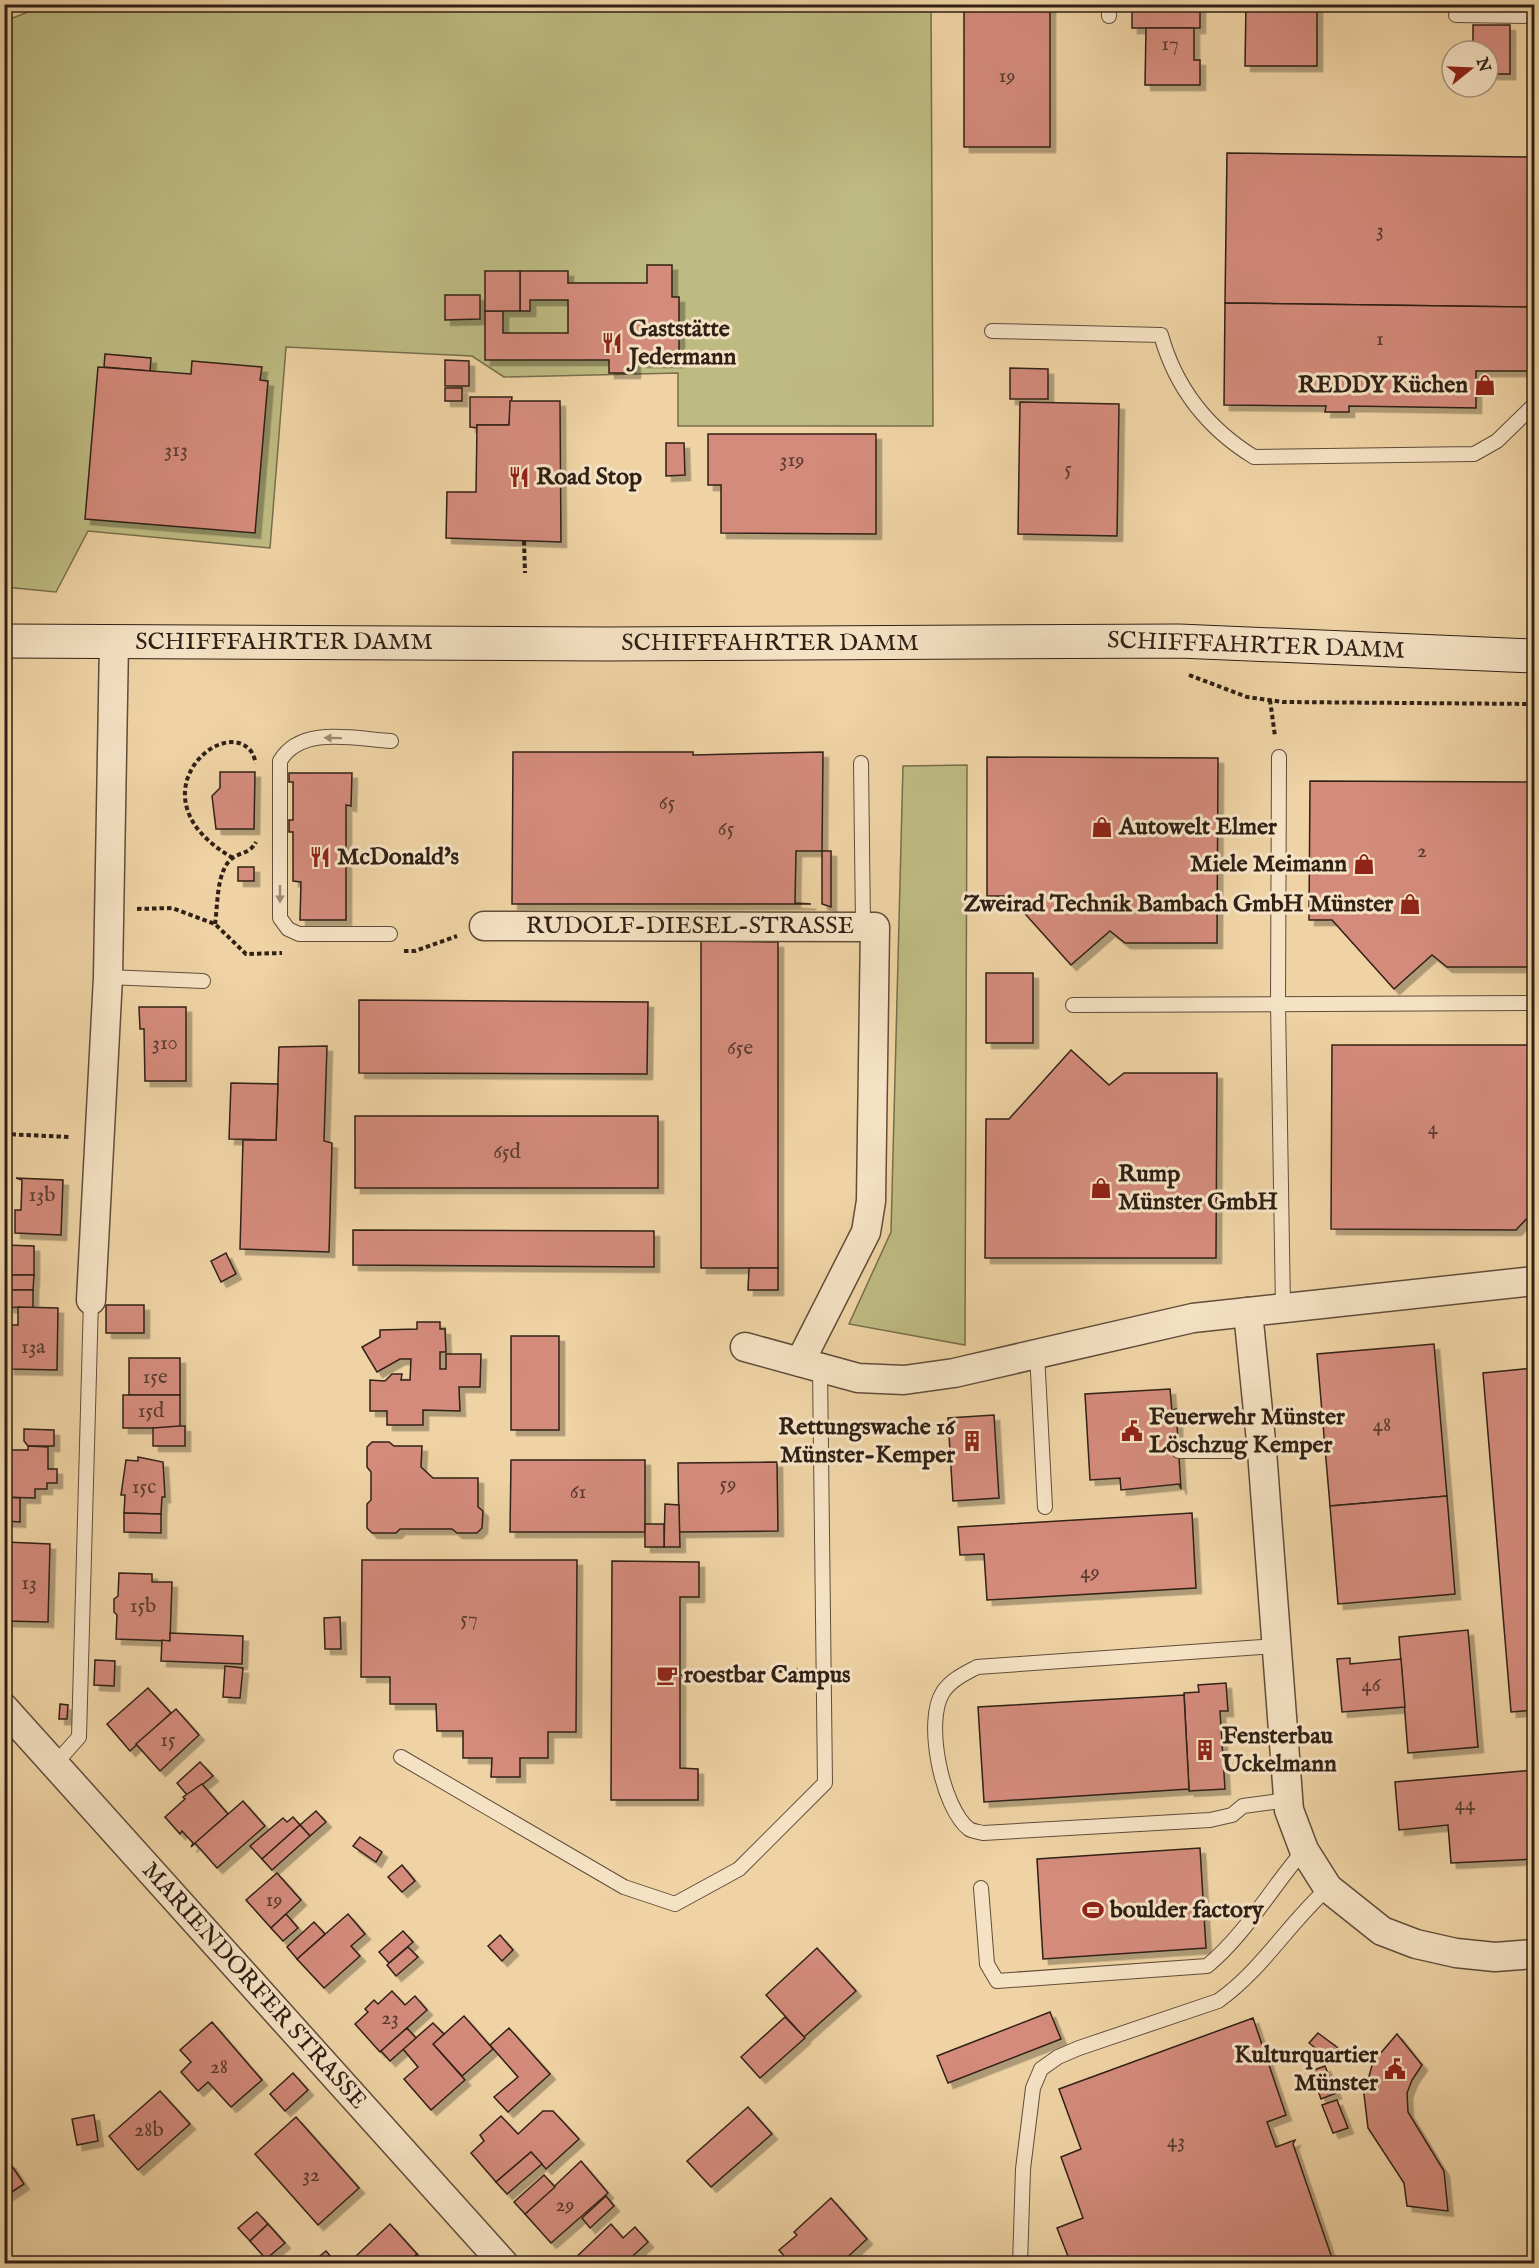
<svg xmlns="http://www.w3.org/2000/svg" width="1539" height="2268" viewBox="0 0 1539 2268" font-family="'IM FELL English',serif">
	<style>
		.green { fill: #bebb82; stroke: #776e4c; stroke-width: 1.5 }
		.building { fill: #d48b7c; stroke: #302016; stroke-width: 1.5; filter: url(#shadow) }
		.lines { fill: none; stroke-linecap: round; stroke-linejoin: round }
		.lane-casing { stroke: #604d3a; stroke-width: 16 }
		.street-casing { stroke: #604d3a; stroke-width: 31 }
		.secondary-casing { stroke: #302016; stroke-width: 35 }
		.path { stroke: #302016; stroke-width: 4; stroke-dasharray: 4.5 3; stroke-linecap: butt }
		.lane { stroke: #f5e2c4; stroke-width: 14 }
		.street { stroke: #f5e2c4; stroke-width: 28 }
		.secondary { stroke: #f5e2c4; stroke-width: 33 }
		.oneway { fill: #9c8b76 }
		.labels { text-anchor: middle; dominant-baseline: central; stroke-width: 6; stroke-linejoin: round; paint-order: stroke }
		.number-label { font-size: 21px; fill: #593b30 }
		.poi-label { font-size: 24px; font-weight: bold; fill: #302016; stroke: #f5e2c4; text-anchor: start }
		.street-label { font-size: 24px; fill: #302016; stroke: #f5e2c4 }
	</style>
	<defs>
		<filter id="shadow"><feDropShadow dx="5.5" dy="5.5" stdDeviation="0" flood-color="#0004"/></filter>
	</defs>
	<rect width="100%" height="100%" fill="#efd3a4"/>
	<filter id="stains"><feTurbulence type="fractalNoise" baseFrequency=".00333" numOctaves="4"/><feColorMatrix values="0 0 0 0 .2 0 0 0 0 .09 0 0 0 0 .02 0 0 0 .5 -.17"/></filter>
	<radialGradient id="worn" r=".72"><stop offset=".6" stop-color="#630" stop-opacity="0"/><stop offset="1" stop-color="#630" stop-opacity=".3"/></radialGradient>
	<g class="green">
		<polygon points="48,4 931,5 933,426 678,426 678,373 504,377 472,356 286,347 270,548 88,531 56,592 5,587 5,21"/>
		<polygon points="967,765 965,1345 849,1324 891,1232 903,766"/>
	</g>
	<g class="building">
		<rect x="964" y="4" width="86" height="143"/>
		<rect x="1132" y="4" width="68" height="24"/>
		<polygon points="1246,4 1317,4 1317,66 1245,66"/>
		<polygon points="1473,25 1510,25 1510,74 1488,74 1488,51 1473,51"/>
		<polygon points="1146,28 1194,28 1194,60 1200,60 1200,85 1145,85"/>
		<polygon points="1227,153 1534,157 1534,307 1225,303"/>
		<polygon points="647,265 672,265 672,297 679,297 679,362 641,362 640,359 635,359 635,373 609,373 609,360 485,360 485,311 503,311 503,333 568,333 568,300 530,300 530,311 520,311 520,271 568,271 568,283 647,283"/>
		<rect x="485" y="271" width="35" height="40"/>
		<polygon points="445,295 480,295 480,319 445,320"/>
		<polygon points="1225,303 1534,307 1534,371 1476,371 1476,408 1349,406 1349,412 1325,412 1326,406 1224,405"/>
		<polygon points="105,354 151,358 150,371 104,367"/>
		<polygon points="445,360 469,361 469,386 445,386"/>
		<polygon points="192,361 262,367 260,380 268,381 255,533 85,519 98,367 191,374"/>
		<polygon points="1010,368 1048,369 1048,399 1010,399"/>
		<rect x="445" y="388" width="17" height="13"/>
		<polygon points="470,397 512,397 509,425 477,425 477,428 470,427"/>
		<polygon points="510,401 560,401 561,542 446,538 447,492 476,492 477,425 509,425"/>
		<polygon points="1020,402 1119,404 1117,536 1018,534"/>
		<polygon points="708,434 876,434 876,534 721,533 721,485 708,485"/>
		<polygon points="666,443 684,443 685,475 666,476"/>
		<polygon points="513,752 693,752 693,755 823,752 822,851 796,851 795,903 811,904 512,904"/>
		<polygon points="987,757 1218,758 1217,943 1125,943 1110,931 1071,965 1009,896 987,896"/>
		<polygon points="220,772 255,772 254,829 216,829 212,796 220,788"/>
		<polygon points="289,773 352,773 351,806 346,805 346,920 300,920 301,882 293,881 293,832 289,832 289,820 293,820 293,782 289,782"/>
		<polygon points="1310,781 1534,782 1534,967 1447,967 1432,955 1394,989 1332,920 1309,920"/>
		<polygon points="822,851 831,851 831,907 822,904"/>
		<rect x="238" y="867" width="16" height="14"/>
		<polygon points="701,941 778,942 778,1268 701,1268"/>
		<rect x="986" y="973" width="47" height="70"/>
		<polygon points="359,1000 648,1002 647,1074 359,1073"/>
		<polygon points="139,1007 186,1007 186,1081 145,1081 144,1029 140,1029"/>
		<polygon points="1332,1045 1534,1045 1534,1211 1516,1230 1331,1229"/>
		<polygon points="327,1046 324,1141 332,1143 329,1252 240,1249 243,1140 276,1140 279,1047"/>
		<polygon points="1071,1050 1109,1085 1124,1073 1217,1073 1216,1258 985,1258 986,1119 1009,1119"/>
		<polygon points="231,1083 278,1084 276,1140 229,1139"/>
		<rect x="355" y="1116" width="303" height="72"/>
		<polygon points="16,1178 63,1180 61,1235 15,1233 15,1210 21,1210 22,1180"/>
		<polygon points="353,1230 654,1231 654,1267 353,1265"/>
		<polygon points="4,1245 34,1246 34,1275 4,1275"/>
		<polygon points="226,1253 236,1274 221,1282 211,1261"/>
		<polygon points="749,1268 778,1268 778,1290 748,1290"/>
		<polygon points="4,1275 34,1275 33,1290 4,1290"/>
		<polygon points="4,1290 33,1290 33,1308 4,1307"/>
		<rect x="106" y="1305" width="38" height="28"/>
		<polygon points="18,1307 58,1308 57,1370 9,1369 10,1325 18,1325"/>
		<polygon points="417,1322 440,1322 440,1329 445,1329 446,1352 440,1352 440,1369 446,1369 446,1354 481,1354 480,1387 459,1387 460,1411 423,1410 423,1425 387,1425 387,1411 370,1411 370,1380 385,1381 392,1374 402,1374 401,1380 410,1380 411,1359 400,1359 377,1372 362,1347 380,1337 380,1330 417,1329"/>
		<rect x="511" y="1336" width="48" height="94"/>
		<polygon points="1434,1344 1447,1496 1330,1506 1317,1354"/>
		<rect x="129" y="1358" width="51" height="37"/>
		<polygon points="1534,1368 1534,1710 1511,1712 1483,1373"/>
		<polygon points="1170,1389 1172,1411 1176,1409 1181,1489 1179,1484 1121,1490 1120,1478 1090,1480 1085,1394"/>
		<rect x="123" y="1395" width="57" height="33"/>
		<polygon points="994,1415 999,1498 953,1501 948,1418"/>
		<polygon points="180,1426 185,1426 185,1446 153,1446 153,1428"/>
		<polygon points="24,1429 54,1430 54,1446 28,1446 24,1441"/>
		<polygon points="372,1442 389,1442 394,1446 422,1446 421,1467 433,1478 478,1478 478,1507 483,1511 482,1528 477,1533 457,1533 452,1529 400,1529 396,1533 372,1533 367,1528 367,1504 371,1500 371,1472 367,1467 367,1447"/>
		<polygon points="28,1446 48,1447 48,1469 57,1469 57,1483 47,1483 47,1489 35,1489 35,1498 4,1497 4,1450 28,1450"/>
		<polygon points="138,1457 163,1462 165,1497 162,1497 161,1514 124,1513 125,1495 121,1495 126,1460 138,1461"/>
		<polygon points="511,1460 645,1460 645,1532 510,1532"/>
		<polygon points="777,1462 778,1531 679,1532 678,1463"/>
		<polygon points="1447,1496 1455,1594 1338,1604 1330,1506"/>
		<polygon points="4,1497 20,1498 20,1522 4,1521"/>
		<polygon points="665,1504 679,1505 680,1547 664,1547"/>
		<polygon points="124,1513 161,1514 161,1533 124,1532"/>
		<polygon points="1192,1513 1196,1588 987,1600 984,1554 960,1555 958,1527"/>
		<rect x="645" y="1524" width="19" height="23"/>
		<polygon points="6,1542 50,1544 48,1622 4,1621 4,1594 9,1594 10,1571 4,1571"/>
		<polygon points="362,1560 577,1560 576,1732 548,1732 548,1758 520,1758 520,1777 491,1777 492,1758 463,1758 463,1731 437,1731 436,1704 390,1704 390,1677 361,1677"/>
		<polygon points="612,1561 699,1562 699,1597 680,1597 680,1768 698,1769 698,1800 611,1800"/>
		<polygon points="119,1573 152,1574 152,1582 172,1582 170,1641 116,1639 117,1615 114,1612 114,1599 118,1596"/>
		<polygon points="340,1617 341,1649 325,1649 324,1618"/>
		<polygon points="1468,1630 1478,1747 1408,1753 1399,1637"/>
		<polygon points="170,1633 243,1636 242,1664 161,1661 162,1640 170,1641"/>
		<polygon points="1350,1658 1350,1664 1401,1659 1405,1707 1342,1712 1337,1659"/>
		<polygon points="95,1660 115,1661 114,1686 94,1685"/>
		<polygon points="225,1666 243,1668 240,1698 223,1697"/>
		<polygon points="1226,1683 1228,1711 1220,1711 1225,1789 1189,1791 1184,1693 1199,1692 1198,1685"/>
		<polygon points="148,1688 171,1713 130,1751 107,1724"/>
		<polygon points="1184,1695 1189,1789 984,1802 978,1707"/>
		<polygon points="60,1704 68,1705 67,1719 59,1719"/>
		<polygon points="176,1709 199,1735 160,1771 136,1744"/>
		<polygon points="200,1762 213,1776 188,1796 177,1783"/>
		<polygon points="1534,1770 1534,1859 1451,1863 1448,1825 1399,1830 1395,1782"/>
		<polygon points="202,1784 228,1814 191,1847 193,1843 182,1831 180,1834 165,1817 185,1799 183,1797"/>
		<polygon points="243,1801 265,1826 217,1868 195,1843"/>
		<polygon points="316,1811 326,1822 310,1836 300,1825"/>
		<polygon points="293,1817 300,1825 262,1859 250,1846 283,1818 287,1822"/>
		<polygon points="300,1825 310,1836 272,1870 262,1859"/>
		<polygon points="360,1837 382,1852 376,1862 353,1846"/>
		<polygon points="1200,1848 1206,1948 1043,1959 1037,1859"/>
		<polygon points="402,1865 415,1881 402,1892 388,1877"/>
		<polygon points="277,1873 301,1900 271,1928 246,1900"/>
		<polygon points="286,1914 298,1928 283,1941 271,1928"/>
		<polygon points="348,1914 365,1934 351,1946 360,1956 324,1988 297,1959"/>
		<polygon points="314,1922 325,1934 297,1959 287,1947"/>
		<polygon points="403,1931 413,1942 389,1963 379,1952"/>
		<polygon points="500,1935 513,1950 502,1961 488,1946"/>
		<polygon points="408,1947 418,1957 396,1976 387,1965"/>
		<polygon points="817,1948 856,1991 804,2037 766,1995"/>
		<polygon points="392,1991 405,2005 415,1996 427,2010 380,2052 355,2024 368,2012 365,2009 374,2000 378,2004"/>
		<polygon points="1050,2012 1061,2039 948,2083 937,2056"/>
		<polygon points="464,2016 493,2049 462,2076 433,2044"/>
		<polygon points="785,2017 805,2038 760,2078 741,2057"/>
		<polygon points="1253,2018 1286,2115 1267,2122 1276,2147 1295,2140 1293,2144 1334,2264 1071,2264 1057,2228 1083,2218 1061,2157 1081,2149 1059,2089"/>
		<polygon points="212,2022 262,2080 231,2107 208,2082 198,2091 181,2072 191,2062 180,2050"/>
		<polygon points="433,2023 444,2034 433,2044 465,2080 431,2110 404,2079 418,2067 403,2049"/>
		<polygon points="407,2028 416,2038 390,2061 381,2051"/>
		<polygon points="509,2028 550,2074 508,2112 494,2097 518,2077 490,2045"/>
		<polygon points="1318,2033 1338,2048 1329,2059 1309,2043"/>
		<polygon points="1397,2034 1422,2065 1412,2080 1407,2093 1408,2112 1444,2171 1448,2211 1407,2206 1404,2183 1368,2128 1364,2094 1373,2062"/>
		<polygon points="1325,2066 1336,2093 1321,2099 1311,2071"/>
		<polygon points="293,2073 308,2090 285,2111 270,2094"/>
		<polygon points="160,2091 190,2124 138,2170 109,2136"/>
		<polygon points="1337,2100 1348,2128 1333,2133 1322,2105"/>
		<polygon points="748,2107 772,2134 711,2187 687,2161"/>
		<polygon points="543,2111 553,2111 579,2139 546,2169 531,2152 496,2182 471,2153 484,2141 480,2135 501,2116 518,2134"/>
		<polygon points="94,2115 98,2141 77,2145 72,2119"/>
		<polygon points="296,2117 359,2188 318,2225 255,2154"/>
		<polygon points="531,2152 542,2164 507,2194 496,2182"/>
		<polygon points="581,2161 608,2193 551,2243 525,2214"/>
		<polygon points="10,2163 24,2184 4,2197 4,2167"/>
		<polygon points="544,2175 555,2187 525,2214 514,2202"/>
		<polygon points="606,2196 614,2206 590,2228 582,2218"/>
		<polygon points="831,2198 867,2239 840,2264 791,2264 779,2250 797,2235 794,2232"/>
		<polygon points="257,2212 268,2224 250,2241 238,2228"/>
		<polygon points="268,2224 285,2243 266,2259 250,2241"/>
		<polygon points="390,2224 417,2254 406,2264 362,2264 356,2256"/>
		<polygon points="611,2224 623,2238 635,2227 648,2242 624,2264 569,2264"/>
		<polygon points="326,2251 337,2264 310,2264"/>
		<polygon points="417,2254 425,2264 406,2264"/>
	</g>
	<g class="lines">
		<defs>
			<g id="lane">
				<polyline points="1109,4 1109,16"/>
				<polyline points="1456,15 1534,16"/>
				<path d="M992,331L1161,335C1176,389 1207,428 1254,457L1474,454L1497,441L1534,405"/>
				<polyline points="1279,757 1278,1004 1283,1308"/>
				<polyline points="861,763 863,926"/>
				<path d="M390,934H299L288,929L280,918V761C301,725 355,739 391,741"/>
				<polyline points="108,977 203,981"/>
				<polyline points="1073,1005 1534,1003"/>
				<polyline points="1037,1353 1045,1507"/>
				<polyline points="1179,1451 1262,1451"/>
				<path d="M1277,1646L977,1667C964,1674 951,1680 943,1692C924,1721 942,1808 969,1829C972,1831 979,1832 983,1833L1210,1820L1232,1815L1243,1806L1288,1800"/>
				<polyline points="401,1757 624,1887 675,1904 739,1869 825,1783 820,1368"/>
				<polyline points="56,1763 79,1737 91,1300"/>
				<path d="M981,1888L987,1964L997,1981L1207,1966C1245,1935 1272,1887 1304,1850"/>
				<path d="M1020,2264L1023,2169L1033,2088L1041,2069L1058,2057L1079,2048L1218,2001C1262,1970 1288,1924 1328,1888"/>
			</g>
			<g id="street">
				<polyline points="484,926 875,927 871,1201 866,1232 800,1362"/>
				<polyline points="91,1300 108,977 114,642"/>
				<polyline points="1248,1312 1262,1451 1289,1810 1304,1850 1328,1888 1382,1931 1416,1944 1456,1953 1495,1957 1534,1954"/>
				<polyline points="745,1347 858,1378 904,1380 954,1373 1193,1318 1534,1281"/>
				<polyline points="4,1708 504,2264"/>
			</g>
			<polyline id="secondary" points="4,641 606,644 1179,641 1534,656"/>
		</defs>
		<use href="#lane" class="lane-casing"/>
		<use href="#street" class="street-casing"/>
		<use href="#secondary" class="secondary-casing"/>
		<g class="path">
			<polyline points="524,541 525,573"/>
			<polyline points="1189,675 1247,697 1283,702 1534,704"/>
			<polyline points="1270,700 1275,736"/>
			<path d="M233,858C130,799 220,716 250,750C253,753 255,760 256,763"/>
			<polyline points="137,909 172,908 215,924 246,954 282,953"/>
			<path d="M215,924C218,905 216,868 234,857C243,852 251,852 256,842"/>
			<polyline points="404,951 415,951 457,936"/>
			<polyline points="4,1134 70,1137"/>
			<polyline points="681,1674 802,1670"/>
		</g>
		<use href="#lane" class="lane"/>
		<use href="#street" class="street"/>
		<use href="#secondary" class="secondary"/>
	</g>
	<defs><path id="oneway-solid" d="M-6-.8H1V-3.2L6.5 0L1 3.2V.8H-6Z" transform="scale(1.5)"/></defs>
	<g class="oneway">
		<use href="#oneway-solid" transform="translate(333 738) rotate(-179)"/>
		<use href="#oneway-solid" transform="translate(280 894) rotate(90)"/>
	</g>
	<defs>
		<symbol id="restaurant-bare" viewBox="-9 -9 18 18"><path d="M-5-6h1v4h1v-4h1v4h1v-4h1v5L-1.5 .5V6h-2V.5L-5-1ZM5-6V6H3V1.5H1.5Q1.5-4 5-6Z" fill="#8f2418" stroke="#f5e2c4" stroke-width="2.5" paint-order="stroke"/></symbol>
		<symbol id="shop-bare" viewBox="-9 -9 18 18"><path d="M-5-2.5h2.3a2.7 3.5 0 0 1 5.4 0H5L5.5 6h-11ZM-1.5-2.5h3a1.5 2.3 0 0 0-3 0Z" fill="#8f2418" stroke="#f5e2c4" stroke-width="2.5" paint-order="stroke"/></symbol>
		<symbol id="civic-bare" viewBox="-9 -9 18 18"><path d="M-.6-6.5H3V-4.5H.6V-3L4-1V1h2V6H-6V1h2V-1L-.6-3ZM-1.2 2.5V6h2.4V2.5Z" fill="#8f2418" stroke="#f5e2c4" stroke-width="2.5" paint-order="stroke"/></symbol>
		<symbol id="building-bare" viewBox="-9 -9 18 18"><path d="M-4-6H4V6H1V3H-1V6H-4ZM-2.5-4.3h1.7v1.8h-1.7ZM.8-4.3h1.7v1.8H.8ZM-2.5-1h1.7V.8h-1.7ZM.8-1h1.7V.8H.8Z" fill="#8f2418" stroke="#f5e2c4" stroke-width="2.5" paint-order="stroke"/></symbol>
		<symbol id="cafe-bare" viewBox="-9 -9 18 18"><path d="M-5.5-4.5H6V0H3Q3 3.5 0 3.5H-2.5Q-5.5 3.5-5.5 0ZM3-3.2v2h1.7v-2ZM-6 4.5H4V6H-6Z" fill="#8f2418" stroke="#f5e2c4" stroke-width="2.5" paint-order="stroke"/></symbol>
		<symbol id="stadium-bare" viewBox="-9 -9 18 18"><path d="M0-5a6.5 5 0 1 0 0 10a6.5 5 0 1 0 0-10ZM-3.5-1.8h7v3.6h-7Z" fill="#8f2418" stroke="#f5e2c4" stroke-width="2.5" paint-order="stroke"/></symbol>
	</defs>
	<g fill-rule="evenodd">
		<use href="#restaurant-bare" x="597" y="328" width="30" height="30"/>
		<use href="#shop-bare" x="1470" y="370" width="30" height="30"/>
		<use href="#restaurant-bare" x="504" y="462" width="30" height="30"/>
		<use href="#shop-bare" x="1087" y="812" width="30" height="30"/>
		<use href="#restaurant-bare" x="305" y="842" width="30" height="30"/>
		<use href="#shop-bare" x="1349" y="849" width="30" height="30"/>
		<use href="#shop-bare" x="1395" y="889" width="30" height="30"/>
		<use href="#shop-bare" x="1086" y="1173" width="30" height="30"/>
		<use href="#civic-bare" x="1117" y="1416" width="30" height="30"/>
		<use href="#building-bare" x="957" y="1426" width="30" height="30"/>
		<use href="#cafe-bare" x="652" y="1660" width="30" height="30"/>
		<use href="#building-bare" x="1190" y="1735" width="30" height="30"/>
		<use href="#stadium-bare" x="1078" y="1895" width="30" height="30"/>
		<use href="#civic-bare" x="1380" y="2054" width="30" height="30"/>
	</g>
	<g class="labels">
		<g class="number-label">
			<text x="1170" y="44">17</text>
			<text x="1007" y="76">19</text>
			<text x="1380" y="230">3</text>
			<text x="1380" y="339">1</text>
			<text x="176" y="450">313</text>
			<text x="792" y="460">319</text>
			<text x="1068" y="469">5</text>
			<text x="667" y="803">65</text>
			<text x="726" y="829">65</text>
			<text x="1422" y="851">2</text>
			<text x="165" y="1043">310</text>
			<text x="740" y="1048">65e</text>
			<text x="1433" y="1128">4</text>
			<text x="507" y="1152">65d</text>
			<text x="42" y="1195">13b</text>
			<text x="33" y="1347">13a</text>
			<text x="155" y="1377">15e</text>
			<text x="151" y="1411">15d</text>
			<text x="1382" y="1425">48</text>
			<text x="728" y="1484">59</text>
			<text x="144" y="1487">15c</text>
			<text x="578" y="1492">61</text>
			<text x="1090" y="1572">49</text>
			<text x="29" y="1583">13</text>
			<text x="143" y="1606">15b</text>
			<text x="469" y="1619">57</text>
			<text x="1371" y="1685">46</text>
			<text x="168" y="1740">15</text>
			<text x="1465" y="1804">44</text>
			<text x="274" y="1900">19</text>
			<text x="390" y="2018">23</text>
			<text x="219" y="2067">28</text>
			<text x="149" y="2130">28b</text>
			<text x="1176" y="2141">43</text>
			<text x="311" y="2175">32</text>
			<text x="565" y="2205">29</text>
		</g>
		<g class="poi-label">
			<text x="629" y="329">Gaststätte<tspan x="629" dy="28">Jedermann</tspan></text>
			<text x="1468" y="385" text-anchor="end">REDDY Küchen</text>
			<text x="536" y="477">Road Stop</text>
			<text x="1119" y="827">Autowelt Elmer</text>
			<text x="337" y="857">McDonald's</text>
			<text x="1347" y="864" text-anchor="end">Miele Meimann</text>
			<text x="1393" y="904" text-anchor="end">Zweirad Technik Bambach GmbH Münster</text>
			<text x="1118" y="1174">Rump<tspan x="1118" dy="28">Münster GmbH</tspan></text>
			<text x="1149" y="1417">Feuerwehr Münster<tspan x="1149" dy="28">Löschzug Kemper</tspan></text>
			<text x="955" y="1427" text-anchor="end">Rettungswache 16<tspan x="955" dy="28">Münster-Kemper</tspan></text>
			<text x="684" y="1675">roestbar Campus</text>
			<text x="1222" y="1736">Fensterbau<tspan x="1222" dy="28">Uckelmann</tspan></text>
			<text x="1110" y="1910">boulder factory</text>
			<text x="1378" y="2055" text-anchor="end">Kulturquartier<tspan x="1378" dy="28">Münster</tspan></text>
		</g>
		<g class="street-label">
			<text x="284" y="642">SCHIFFFAHRTER DAMM</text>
			<text x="770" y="643">SCHIFFFAHRTER DAMM</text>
			<text transform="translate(1256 646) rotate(2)">SCHIFFFAHRTER DAMM</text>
			<text x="690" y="926">RUDOLF-DIESEL-STRASSE</text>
			<text transform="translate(254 1986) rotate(48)">MARIENDORFER STRASSE</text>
		</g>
	</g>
	<rect width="1539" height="2268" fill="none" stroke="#efd3a4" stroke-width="24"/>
	<rect x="6" y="6" width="1527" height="2256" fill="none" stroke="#302016" stroke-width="3"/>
	<rect x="12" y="12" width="1515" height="2244" fill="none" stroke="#302016" stroke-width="1.5"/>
	<g transform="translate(1470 69) rotate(72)"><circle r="28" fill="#f5e2c4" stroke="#a6947e" stroke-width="1.5"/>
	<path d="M0-4.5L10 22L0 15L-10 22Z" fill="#8f2418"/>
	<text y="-9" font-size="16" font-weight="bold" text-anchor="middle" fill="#302016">N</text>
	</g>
	<rect width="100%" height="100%" filter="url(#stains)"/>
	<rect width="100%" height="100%" fill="url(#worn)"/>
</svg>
